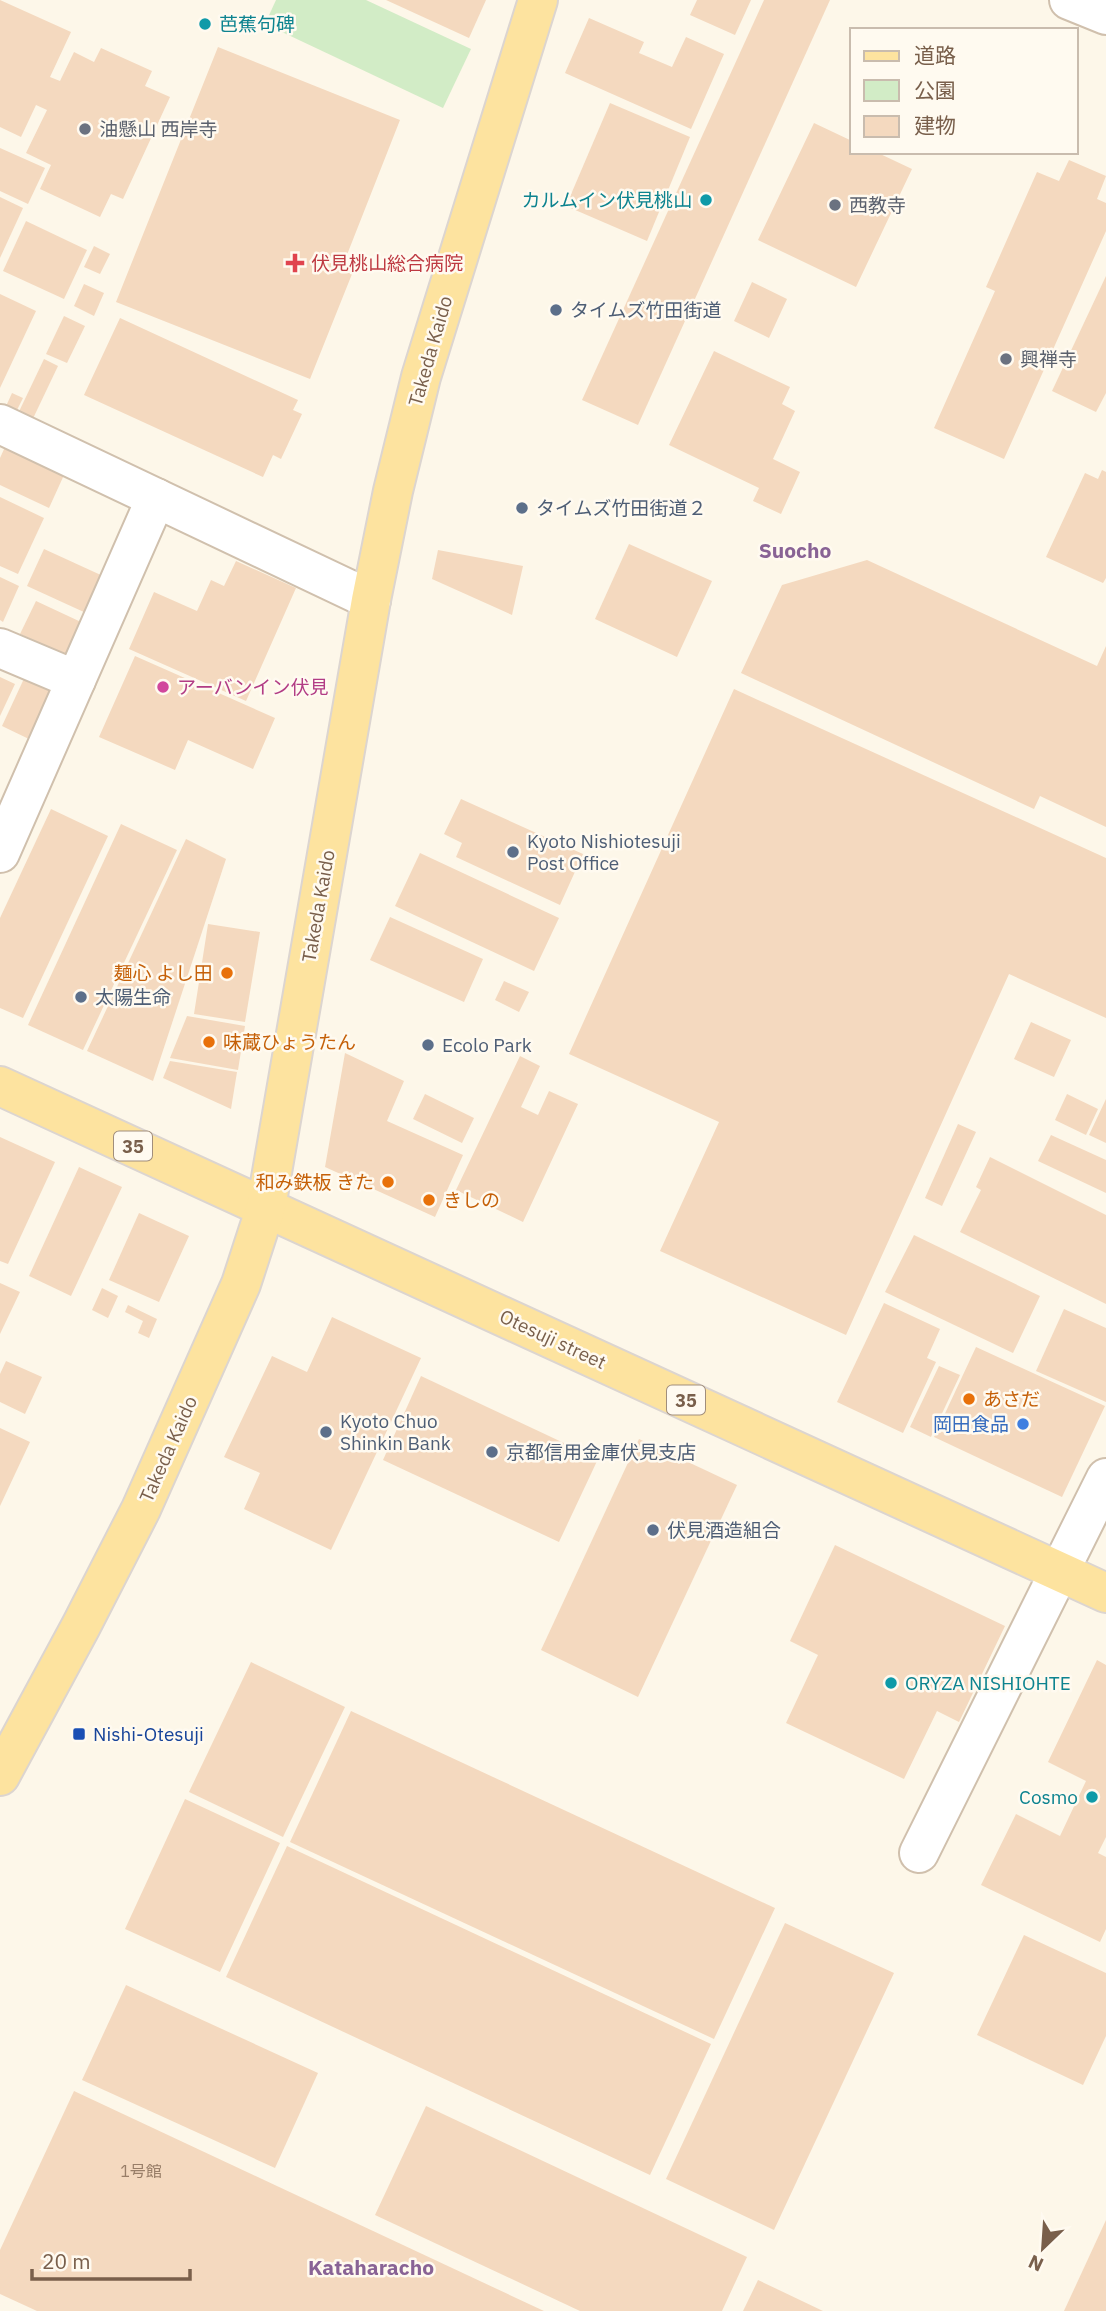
<svg xmlns="http://www.w3.org/2000/svg" width="1106" height="2311" viewBox="0 0 1106 2311" font-family="'IBM Plex Sans','Noto Sans JP',sans-serif">
	<style>
		.green { fill: #d2ecc6 }
		.building { fill: #f4d9bf }
		.lines { fill: none; stroke-linecap: round; stroke-linejoin: round }
		.minor-casing { stroke: #d0c0ad; stroke-width: 42 }
		.major-casing { stroke: #dcd5d0; stroke-width: 42 }
		.minor { stroke: #fff; stroke-width: 38 }
		.major { stroke: #fde39f; stroke-width: 38 }
		.culture-dot { fill: #0f9aa8; stroke: #fffaf0; stroke-width: 2.5 }
		.worship-dot { fill: #6b7280; stroke: #fffaf0; stroke-width: 2.5 }
		.health-dot { fill: #e0444e; stroke: #fffaf0; stroke-width: 2.5 }
		.service-dot { fill: #5c6f8a; stroke: #fffaf0; stroke-width: 2.5 }
		.hotel-dot { fill: #d1479c; stroke: #fffaf0; stroke-width: 2.5 }
		.food-dot { fill: #e8710a; stroke: #fffaf0; stroke-width: 2.5 }
		.shop-dot { fill: #3f7fe0; stroke: #fffaf0; stroke-width: 2.5 }
		.transit-dot { fill: #1a4fb4; stroke: #fffaf0; stroke-width: 2.5 }
		.labels { text-anchor: middle; dominant-baseline: central; stroke-width: 5; stroke-linejoin: round; paint-order: stroke }
		.number-label { font-size: 16px; fill: #987e68 }
		.shield { fill: #fffaf0; stroke: #a18e7c; stroke-width: 2 }
		.shield-label { font-size: 18px; font-weight: bold; fill: #795f4b }
		.culture-label { font-size: 19px; fill: #0d838f; stroke: #fffaf0; text-anchor: start }
		.worship-label { font-size: 19px; fill: #5b616d; stroke: #fffaf0; text-anchor: start }
		.health-label { font-size: 19px; fill: #be3a42; stroke: #fffaf0; text-anchor: start }
		.service-label { font-size: 19px; fill: #4e5e75; stroke: #fffaf0; text-anchor: start }
		.street-label { font-size: 19px; fill: #795f4b; stroke: #fffaf0 }
		.hotel-label { font-size: 19px; fill: #b23c85; stroke: #fffaf0; text-anchor: start }
		.food-label { font-size: 19px; fill: #c56008; stroke: #fffaf0; text-anchor: start }
		.shop-label { font-size: 19px; fill: #366cbe; stroke: #fffaf0; text-anchor: end }
		.transit-label { font-size: 19px; fill: #164399; stroke: #fffaf0; text-anchor: start }
		.neighbourhood-label { font-size: 21px; font-weight: bold; fill: #896395; stroke: #fffaf0 }
	</style>
	<rect width="100%" height="100%" fill="#fdf7e9"/>
	<polygon class="green" points="276,0 366,0 471,49 443,108 265,24"/>
	<g class="building">
		<polygon points="0,0 71,32 50,77 60,81 74,52 94,62 101,48 152,71 145,86 170,97 123,199 111,194 100,217 40,189 51,165 26,153 47,110 36,105 21,137 0,127"/>
		<polygon points="386,0 486,0 469,38"/>
		<polygon points="697,0 751,0 735,35 690,15"/>
		<polygon points="764,0 830,0 638,425 582,400"/>
		<polygon points="589,18 644,42 639,53 672,67 686,37 724,54 691,129 565,73"/>
		<polygon points="218,47 400,120 341,270 352,274 310,379 116,302"/>
		<polygon points="610,103 690,137 647,241 566,206"/>
		<polygon points="814,123 852,141 852,152 876,152 912,169 856,287 758,240"/>
		<polygon points="0,148 45,168 28,204 0,191"/>
		<polygon points="1069,160 1106,176 1097,199 1106,203 1106,231 1004,459 934,428 995,291 986,287 1037,172 1059,181"/>
		<polygon points="0,197 23,208 0,258"/>
		<polygon points="26,221 87,250 64,299 3,271"/>
		<polygon points="94,246 110,254 100,274 84,267"/>
		<polygon points="1106,276 1106,393 1096,412 1052,391"/>
		<polygon points="752,282 787,299 769,338 734,321"/>
		<polygon points="84,284 104,293 94,316 74,306"/>
		<polygon points="0,294 36,311 0,388"/>
		<polygon points="64,316 85,326 67,363 46,354"/>
		<polygon points="120,318 298,400 293,410 302,414 281,459 273,455 263,477 84,395"/>
		<polygon points="714,351 790,387 782,404 795,411 773,459 800,472 781,514 753,501 759,488 669,445"/>
		<polygon points="44,359 58,366 28,429 14,422"/>
		<polygon points="12,393 23,398 12,420 2,415"/>
		<polygon points="5,447 64,475 49,508 0,485 0,458"/>
		<polygon points="1102,470 1106,472 1106,578 1103,583 1046,557 1085,473 1098,479"/>
		<polygon points="0,497 44,518 18,574 0,566"/>
		<polygon points="629,544 712,581 677,657 595,619"/>
		<polygon points="44,549 103,576 86,613 27,586"/>
		<polygon points="438,550 523,566 512,615 432,579"/>
		<polygon points="867,560 1097,666 1106,646 1106,827 1040,796 1034,809 741,673 782,585"/>
		<polygon points="236,561 296,588 246,701 129,649 154,592 197,611 211,580 224,586"/>
		<polygon points="0,577 19,586 3,622 0,620"/>
		<polygon points="36,601 81,622 66,655 20,634"/>
		<polygon points="135,656 275,718 253,769 188,740 175,770 99,737"/>
		<polygon points="28,670 60,685 33,741 2,726"/>
		<polygon points="0,677 15,684 0,716"/>
		<polygon points="734,689 1106,858 1106,1018 1009,974 846,1335 660,1251 719,1122 569,1054"/>
		<polygon points="461,799 583,854 560,905 456,857 462,843 444,834"/>
		<polygon points="51,809 108,836 23,1018 0,1008 0,918"/>
		<polygon points="121,824 177,850 83,1050 28,1025"/>
		<polygon points="186,839 226,859 153,1081 87,1051"/>
		<polygon points="420,853 559,918 534,971 395,906"/>
		<polygon points="390,917 483,959 464,1002 370,960"/>
		<polygon points="208,924 260,932 245,1022 194,1014"/>
		<polygon points="504,981 529,992 519,1012 495,1000"/>
		<polygon points="187,1016 245,1026 238,1070 170,1058"/>
		<polygon points="1031,1022 1071,1040 1054,1077 1014,1059"/>
		<polygon points="345,1053 404,1081 387,1121 463,1155 435,1217 325,1167"/>
		<polygon points="520,1056 540,1066 521,1107 538,1115 549,1091 578,1104 523,1222 456,1190"/>
		<polygon points="170,1061 237,1072 231,1109 163,1078"/>
		<polygon points="425,1094 474,1118 462,1143 413,1119"/>
		<polygon points="1067,1094 1098,1109 1086,1135 1055,1120"/>
		<polygon points="1106,1099 1106,1143 1089,1135"/>
		<polygon points="958,1124 976,1132 942,1206 925,1198"/>
		<polygon points="1051,1135 1106,1160 1106,1193 1038,1161"/>
		<polygon points="0,1137 55,1162 8,1264 0,1261"/>
		<polygon points="990,1157 1106,1215 1106,1304 960,1232 981,1190 976,1187"/>
		<polygon points="79,1167 122,1187 71,1296 29,1276"/>
		<polygon points="139,1213 189,1236 159,1302 109,1280"/>
		<polygon points="914,1235 1040,1296 1013,1353 885,1292"/>
		<polygon points="0,1283 20,1292 0,1334"/>
		<polygon points="102,1288 118,1296 108,1318 92,1310"/>
		<polygon points="884,1303 940,1329 927,1358 936,1362 903,1433 837,1402"/>
		<polygon points="128,1305 157,1319 149,1338 138,1333 143,1321 125,1312"/>
		<polygon points="1064,1309 1106,1328 1106,1402 1036,1371"/>
		<polygon points="332,1317 421,1358 331,1550 244,1509 260,1473 224,1457 272,1356 307,1372"/>
		<polygon points="976,1347 1105,1406 1062,1497 934,1437"/>
		<polygon points="6,1361 42,1377 25,1414 0,1402 0,1374"/>
		<polygon points="939,1366 960,1375 931,1437 910,1427"/>
		<polygon points="421,1376 598,1459 559,1542 383,1460"/>
		<polygon points="0,1428 30,1442 0,1506"/>
		<polygon points="639,1439 737,1485 638,1697 541,1650"/>
		<polygon points="835,1545 1005,1626 959,1722 937,1711 904,1779 786,1723 818,1655 790,1641"/>
		<polygon points="1097,1660 1106,1665 1106,1837 1098,1853 1106,1857 1106,1929 1100,1942 981,1885 1016,1814 1060,1836 1086,1781 1048,1762"/>
		<polygon points="251,1662 345,1707 283,1837 189,1792"/>
		<polygon points="351,1711 775,1908 714,2039 290,1842"/>
		<polygon points="185,1799 280,1843 220,1972 125,1929"/>
		<polygon points="287,1846 711,2044 650,2175 226,1977"/>
		<polygon points="785,1923 894,1973 774,2230 666,2179"/>
		<polygon points="1024,1935 1106,1973 1106,2036 1083,2085 977,2035"/>
		<polygon points="126,1985 318,2073 275,2168 82,2080"/>
		<polygon points="74,2091 544,2311 37,2311 0,2294 0,2250"/>
		<polygon points="426,2106 747,2257 722,2311 580,2311 375,2215"/>
		<polygon points="1106,2220 1106,2311 1064,2311"/>
		<polygon points="758,2280 823,2311 743,2311"/>
	</g>
	<g class="lines">
		<defs>
			<g id="minor">
				<polyline points="1069,0 1106,15"/>
				<polyline points="0,424 371,600"/>
				<polyline points="0,648 76,680"/>
				<polyline points="0,853 156,498"/>
				<polyline points="919,1853 1106,1478"/>
			</g>
			<g id="major">
				<polyline points="0,1086 1106,1593"/>
				<polyline points="0,1776 81,1626 141,1509 241,1284 266,1207 371,600 393,491 421,377 538,0"/>
			</g>
		</defs>
		<use href="#minor" class="minor-casing"/>
		<use href="#major" class="major-casing"/>
		<use href="#minor" class="minor"/>
		<use href="#major" class="major"/>
	</g>
	<g class="culture-dot">
		<circle cx="205" cy="24" r="7"/>
		<circle cx="706" cy="200" r="7"/>
		<circle cx="891" cy="1683" r="7"/>
		<circle cx="1092" cy="1797" r="7"/>
	</g>
	<g class="worship-dot">
		<circle cx="85" cy="129" r="7"/>
		<circle cx="835" cy="205" r="7"/>
		<circle cx="1006" cy="359" r="7"/>
	</g>
	<path class="health-dot" d="M291.5 252.5h7v7h7v7h-7v7h-7v-7h-7v-7h7z"/>
	<g class="service-dot">
		<circle cx="556" cy="310" r="7"/>
		<circle cx="522" cy="508" r="7"/>
		<circle cx="513" cy="852" r="7"/>
		<circle cx="81" cy="997" r="7"/>
		<circle cx="428" cy="1045" r="7"/>
		<circle cx="326" cy="1432" r="7"/>
		<circle cx="492" cy="1452" r="7"/>
		<circle cx="653" cy="1530" r="7"/>
	</g>
	<circle class="hotel-dot" cx="163" cy="687" r="7"/>
	<g class="food-dot">
		<circle cx="227" cy="973" r="7"/>
		<circle cx="209" cy="1042" r="7"/>
		<circle cx="388" cy="1182" r="7"/>
		<circle cx="429" cy="1200" r="7"/>
		<circle cx="969" cy="1399" r="7"/>
	</g>
	<circle class="shop-dot" cx="1023" cy="1424" r="7"/>
	<rect class="transit-dot" x="72" y="1727" width="14" height="14" rx="3.5"/>
	<g class="labels">
		<g class="number-label">
			<text x="141" y="2171">1号館</text>
		</g>
		<g class="shield">
			<rect x="114" y="1131.5" width="38" height="29" rx="5"/>
			<rect x="667" y="1385.5" width="38" height="29" rx="5"/>
		</g>
		<g class="shield-label">
			<text x="133" y="1146">35</text>
			<text x="686" y="1400">35</text>
		</g>
		<g class="culture-label">
			<text x="219" y="24">芭蕉句碑</text>
			<text x="692" y="200" text-anchor="end">カルムイン伏見桃山</text>
			<text x="905" y="1683">ORYZA NISHIOHTE</text>
			<text x="1078" y="1797" text-anchor="end">Cosmo</text>
		</g>
		<g class="worship-label">
			<text x="99" y="129">油懸山 西岸寺</text>
			<text x="849" y="205">西教寺</text>
			<text x="1020" y="359">興禅寺</text>
		</g>
		<g class="health-label">
			<text x="311" y="263">伏見桃山総合病院</text>
		</g>
		<g class="service-label">
			<text x="570" y="310">タイムズ竹田街道</text>
			<text x="536" y="508">タイムズ竹田街道２</text>
			<text x="527" y="841">Kyoto Nishiotesuji<tspan x="527" dy="22">Post Office</tspan></text>
			<text x="95" y="997">太陽生命</text>
			<text x="442" y="1045">Ecolo Park</text>
			<text x="340" y="1421">Kyoto Chuo<tspan x="340" dy="22">Shinkin Bank</tspan></text>
			<text x="506" y="1452">京都信用金庫伏見支店</text>
			<text x="667" y="1530">伏見酒造組合</text>
		</g>
		<g class="street-label">
			<text transform="translate(430 351) rotate(-74)">Takeda Kaido</text>
			<text transform="translate(318 906) rotate(-80)">Takeda Kaido</text>
			<text transform="translate(553 1339) rotate(25)">Otesuji street</text>
			<text transform="translate(168 1449) rotate(-66)">Takeda Kaido</text>
		</g>
		<g class="hotel-label">
			<text x="177" y="687">アーバンイン伏見</text>
		</g>
		<g class="food-label">
			<text x="213" y="973" text-anchor="end">麺心 よし田</text>
			<text x="223" y="1042">味蔵ひょうたん</text>
			<text x="374" y="1182" text-anchor="end">和み鉄板 きた</text>
			<text x="443" y="1200">きしの</text>
			<text x="983" y="1399">あさだ</text>
		</g>
		<g class="shop-label">
			<text x="1009" y="1424">岡田食品</text>
		</g>
		<g class="transit-label">
			<text x="93" y="1734">Nishi-Otesuji</text>
		</g>
		<g class="neighbourhood-label">
			<text x="795" y="550">Suocho</text>
			<text x="371" y="2267">Kataharacho</text>
		</g>
	</g>
	<rect x="850" y="28" width="228" height="126" fill="#fffaf0" stroke="#c9bcae" stroke-width="2"/>
	<rect x="864" y="51" width="35" height="10" fill="#fde39f" stroke="#c9bcae" stroke-width="2"/>
	<text x="914" y="63" font-size="21" fill="#795f4b">道路</text>
	<rect x="864" y="80" width="35" height="21" fill="#d2ecc6" stroke="#c9bcae" stroke-width="2"/>
	<text x="914" y="98" font-size="21" fill="#795f4b">公園</text>
	<rect x="864" y="116" width="35" height="21" fill="#f4d9bf" stroke="#c9bcae" stroke-width="2"/>
	<text x="914" y="133" font-size="21" fill="#795f4b">建物</text>
	<g transform="translate(1043 2248) rotate(205)" stroke="#fffaf0" stroke-width="5" paint-order="stroke">
	<path d="M0-5L12 26L0 18L-12 26Z" fill="#795f4b"/>
	<text y="-10" font-size="19" font-weight="bold" text-anchor="middle" fill="#795f4b">N</text>
	</g>
	<path d="M32 2269v10h158v-10" fill="none" stroke="#795f4b" stroke-width="3.5"/>
	<text x="42" y="2269" font-size="21" fill="#795f4b" stroke="#fffaf0" stroke-width="5" paint-order="stroke">20 m</text>
</svg>
